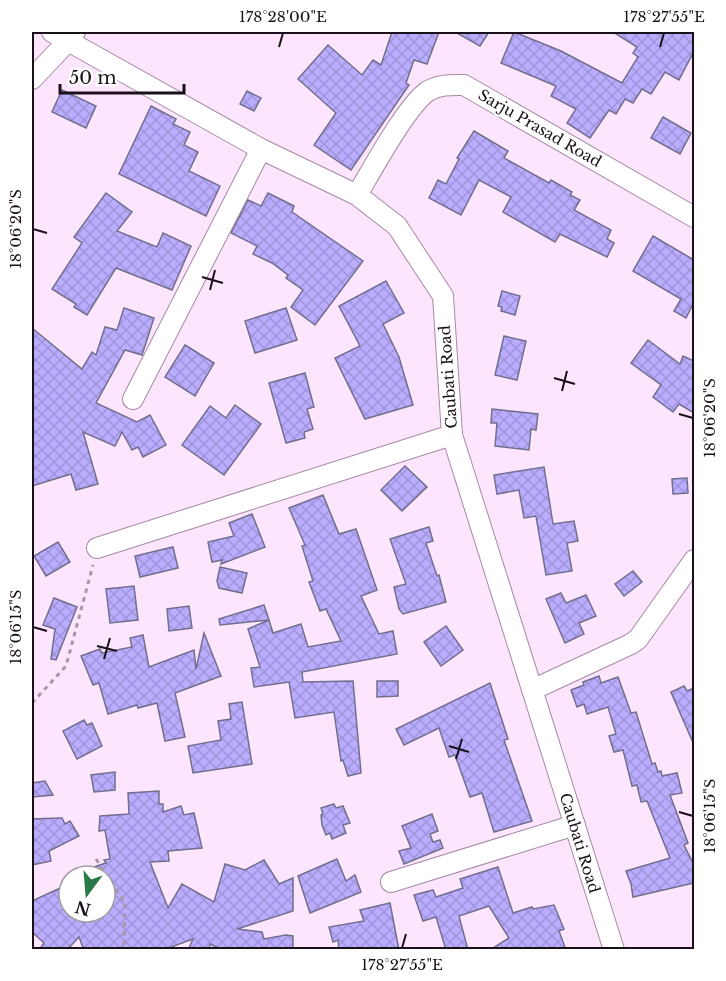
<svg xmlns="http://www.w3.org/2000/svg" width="726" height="981" viewBox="0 0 726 981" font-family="'Libre Baskerville',serif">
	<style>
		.building { fill: url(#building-cross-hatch); stroke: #726e8d; stroke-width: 1.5 }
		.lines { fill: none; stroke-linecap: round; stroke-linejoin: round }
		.minor-casing { stroke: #a58aa5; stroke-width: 22 }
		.path { stroke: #a997a9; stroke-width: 3; stroke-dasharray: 4.5 4.5; stroke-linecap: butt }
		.minor { stroke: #fff; stroke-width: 20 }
		.ticks { fill: none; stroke: #1a101a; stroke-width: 2 }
		.labels { text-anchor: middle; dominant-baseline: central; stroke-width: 4.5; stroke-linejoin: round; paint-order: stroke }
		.street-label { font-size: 15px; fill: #1a101a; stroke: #fff }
		.neatline { fill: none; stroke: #1a101a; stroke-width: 2 }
		.ticks-label { font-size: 15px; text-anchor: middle; fill: #1a101a }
	</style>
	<defs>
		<pattern id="building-cross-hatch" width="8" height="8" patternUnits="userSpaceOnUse" patternTransform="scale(1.5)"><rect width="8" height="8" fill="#baadff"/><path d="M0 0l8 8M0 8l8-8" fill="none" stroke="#9f94da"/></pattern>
	</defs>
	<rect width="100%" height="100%" fill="#fde6fd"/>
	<g class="building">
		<polygon points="392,32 439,32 427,64 414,60 406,83 409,85 351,170 314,145 336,113 298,79 328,45 362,75 373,60 381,65"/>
		<polygon points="455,32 489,32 480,46"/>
		<polygon points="514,32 561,51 622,83 638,57 633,53 637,47 613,32 694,32 694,51 679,80 665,72 651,94 642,89 633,103 625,99 616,114 609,110 590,138 567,123 576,109 551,96 556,86 501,63"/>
		<polygon points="62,90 96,106 86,128 52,112"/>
		<polygon points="247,91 261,98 254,111 240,104"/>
		<polygon points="151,106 176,119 173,124 190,132 184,145 198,152 189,171 220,186 206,216 119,174"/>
		<polygon points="663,117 691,133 680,154 651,138"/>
		<polygon points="474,131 508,151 504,158 549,183 551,180 572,192 570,195 580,200 574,210 611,230 607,239 614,243 607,257 560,234 555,242 503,212 511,197 479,180 461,215 429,198 438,180 446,184 459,159 457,158"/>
		<polygon points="106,193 132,212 117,231 157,247 163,233 191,246 172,290 116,268 87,315 74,307 76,304 52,289 82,243 74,237"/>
		<polygon points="268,193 294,206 292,212 363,261 315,325 291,307 303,290 286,278 288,275 272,263 253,254 257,246 231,233 248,200 261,206"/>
		<polygon points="653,236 694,260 694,307 692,306 686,318 674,311 681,299 633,271"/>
		<polygon points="386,281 404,313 383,324 399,357 413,405 365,419 335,358 360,346 339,306"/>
		<polygon points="502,291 520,296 515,315 501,311 502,307 498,306"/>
		<polygon points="124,308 154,318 142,355 125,350 96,403 137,422 150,415 166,445 143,457 138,447 132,450 122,432 115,446 83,432 98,484 76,490 71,474 32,486 32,328 82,369 92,352 96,355 105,327 117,330"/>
		<polygon points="286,308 297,340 255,353 245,321"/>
		<polygon points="504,336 526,341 517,380 495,375"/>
		<polygon points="648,340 680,364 683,356 694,361 694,413 679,404 673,412 653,397 661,385 631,363"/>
		<polygon points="185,345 214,363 195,396 165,377"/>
		<polygon points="305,373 314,407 307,409 313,429 304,432 305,438 286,443 269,383"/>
		<polygon points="235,405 261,424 224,475 182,445 210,406 226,418"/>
		<polygon points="492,409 538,414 536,430 531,429 529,450 495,446 497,423 491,423"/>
		<polygon points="405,466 427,487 402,511 381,490"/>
		<polygon points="544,467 553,524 574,521 578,541 567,543 572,571 546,575 536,516 524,518 519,490 497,494 494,475"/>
		<polygon points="687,478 688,493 673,494 672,479"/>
		<polygon points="323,495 339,534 356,529 377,590 361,596 379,634 393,631 397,654 302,672 303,682 353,681 361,773 348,776 343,760 341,761 334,712 295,718 289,682 254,687 251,668 260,667 248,629 269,620 273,633 301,624 308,647 341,641 326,609 320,611 309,582 313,581 302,546 305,545 289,508"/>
		<polygon points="252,514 265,547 221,564 222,560 212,562 208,542 234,536 229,523"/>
		<polygon points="429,527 433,541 426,543 437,576 439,575 446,602 403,614 399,609 394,587 406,584 390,539"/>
		<polygon points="58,542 70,562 46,576 34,556"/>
		<polygon points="173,547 178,568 140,577 135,556"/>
		<polygon points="220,567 247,573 242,593 219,588 217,581"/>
		<polygon points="633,571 642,582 624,596 615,584"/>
		<polygon points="134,586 138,620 110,623 106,589"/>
		<polygon points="561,593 566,603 586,595 596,616 579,623 584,634 565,643 546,599"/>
		<polygon points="54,598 77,607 56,660 51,659 55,629 43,625"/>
		<polygon points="264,605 269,620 220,625 219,619"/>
		<polygon points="189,606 192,628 169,631 167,609"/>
		<polygon points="446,626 463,650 441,666 424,642"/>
		<polygon points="204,633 221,676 175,693 185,737 165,741 157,703 138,708 137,705 108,714 99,683 93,685 81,656 100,649 102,653 132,647 130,638 143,635 149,667 194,650 196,669"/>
		<polygon points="599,676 601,683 618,677 631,713 636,712 652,764 655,763 658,772 661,771 662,776 677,773 682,793 670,795 688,843 684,845 694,865 694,883 633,897 631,884 626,871 670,858 647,801 641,802 637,785 632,786 623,750 614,752 609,736 616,734 608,707 587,714 584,704 577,707 571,690 584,685 583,682"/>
		<polygon points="377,681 398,681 398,696 377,697"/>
		<polygon points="490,683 508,739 504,740 532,821 494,832 482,793 470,797 455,755 449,757 439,728 404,745 396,729"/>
		<polygon points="684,686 687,691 694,688 694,745 671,692"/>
		<polygon points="242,702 252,764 193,773 188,746 221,740 218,721 231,719 229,704"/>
		<polygon points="84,720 87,725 92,723 102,746 77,759 63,731"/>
		<polygon points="115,772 115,790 94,792 91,775"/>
		<polygon points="45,781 53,795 32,797 32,783"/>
		<polygon points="159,791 159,804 163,804 163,812 181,806 184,815 194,813 202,848 168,851 169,861 150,862 168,908 182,884 214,902 225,864 245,870 264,860 279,884 293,878 293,911 237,929 262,932 264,939 286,935 293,936 293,950 223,950 210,944 209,950 188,950 193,939 163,950 84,950 79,937 67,950 39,950 44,943 32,932 32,901 69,884 69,912 105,912 105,876 75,876 75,873 106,863 104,860 110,859 105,830 99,831 100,816 129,814 128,793"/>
		<polygon points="334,804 336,808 343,806 350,823 343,825 346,833 332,839 330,833 326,835 322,825 321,815 323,814 321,808"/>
		<polygon points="432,814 438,831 430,834 433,842 440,840 443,848 404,864 399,851 411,848 402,826"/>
		<polygon points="59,818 62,818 65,824 70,821 79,836 49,851 51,861 32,865 32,819"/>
		<polygon points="337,859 346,881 355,875 361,892 310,913 298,876"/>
		<polygon points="498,867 513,913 532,907 533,909 554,905 564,929 559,931 566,950 490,950 509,938 489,906 459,916 468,950 446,950 436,917 423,921 414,895 433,890 436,897 463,888 460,879"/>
		<polygon points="390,903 399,950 339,950 338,940 333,942 329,927 364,921 360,910"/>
	</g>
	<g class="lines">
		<defs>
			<g id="minor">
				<polyline points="52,32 261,149 357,195 397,226 443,296 452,435 614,950"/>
				<polyline points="32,79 69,40 75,32"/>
				<path d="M357,195C372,170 407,105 428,91C440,84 452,85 464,85L694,217"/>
				<polyline points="133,399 261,149"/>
				<polyline points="97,548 452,435"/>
				<polyline points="532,690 631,644 638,639 694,560"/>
				<polyline points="391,882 575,825"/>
			</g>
		</defs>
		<use href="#minor" class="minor-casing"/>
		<g class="path">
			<polyline points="32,703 66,666 93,565"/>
			<polyline points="96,859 125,903 124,950"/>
		</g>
		<use href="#minor" class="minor"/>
	</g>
	<path class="ticks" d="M279,47L283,33M660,47L664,33M33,229L47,233M202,277L223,283M210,290L215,270M554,378L575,384M562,391L567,371M679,414L693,418M33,627L47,631M97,646L117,651M104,659L110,638M449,746L469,752M456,759L462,739M679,812L693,816M402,948L406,934"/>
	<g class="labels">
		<g class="street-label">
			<text transform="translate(540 128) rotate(30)">Sarju Prasad Road</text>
			<text transform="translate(448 377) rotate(-94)">Caubati Road</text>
			<text transform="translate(580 843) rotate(73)">Caubati Road</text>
		</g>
	</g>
	<rect width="726" height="981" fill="none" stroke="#ffffff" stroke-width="66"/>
	<g transform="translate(87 894) rotate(196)"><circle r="28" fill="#ffffff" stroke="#a39fa3" stroke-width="1.5"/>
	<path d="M0-4.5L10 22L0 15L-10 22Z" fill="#2a7949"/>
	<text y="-9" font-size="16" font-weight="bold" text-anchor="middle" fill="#1a101a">N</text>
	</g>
	<path d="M60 84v9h124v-9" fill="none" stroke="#1a101a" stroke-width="3"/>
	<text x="69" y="84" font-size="18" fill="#1a101a" stroke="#ffffff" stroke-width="4.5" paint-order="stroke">50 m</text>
	<rect x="33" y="33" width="660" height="915" class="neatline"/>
	<g class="ticks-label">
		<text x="283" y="22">178°28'00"E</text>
		<text x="664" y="22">178°27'55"E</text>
		<text transform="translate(16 229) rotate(-90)" y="5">18°06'20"S</text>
		<text transform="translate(710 418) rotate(-90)" y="5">18°06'20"S</text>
		<text transform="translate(16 627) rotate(-90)" y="5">18°06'15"S</text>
		<text transform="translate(710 816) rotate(-90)" y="5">18°06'15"S</text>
		<text x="402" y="970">178°27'55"E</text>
	</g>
</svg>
